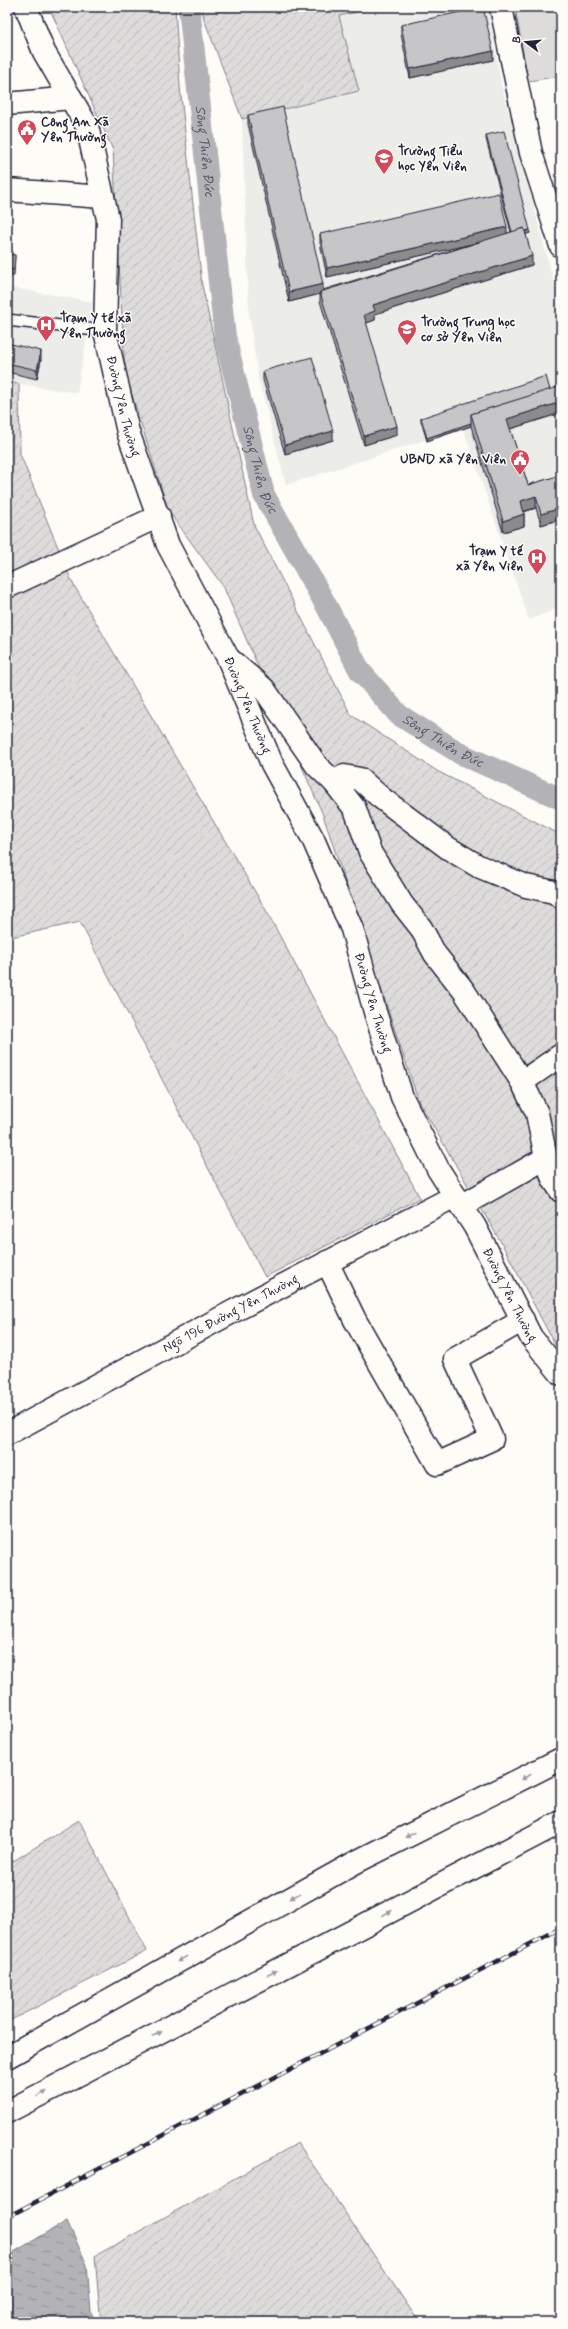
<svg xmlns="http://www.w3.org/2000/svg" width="568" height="2329" viewBox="0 0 568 2329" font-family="Mynerve,sans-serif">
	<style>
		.built { fill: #ecece9 }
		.park { fill: #dddcdb; stroke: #807f8b }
		.garden { fill: url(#garden-furrows); stroke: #807f8b }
		.water { fill: url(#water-ripples); stroke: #787885 }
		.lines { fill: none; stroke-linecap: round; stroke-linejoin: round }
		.canal { stroke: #b2b2b7; stroke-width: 22 }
		.service-casing { stroke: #22223b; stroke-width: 14 }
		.minor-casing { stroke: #22223b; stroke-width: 25 }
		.tertiary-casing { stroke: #22223b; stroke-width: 25 }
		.secondary-casing { stroke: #22223b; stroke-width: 25 }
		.primary-casing { stroke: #22223b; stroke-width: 25 }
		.service { stroke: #fdfcf7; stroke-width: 11 }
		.minor { stroke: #fdfcf7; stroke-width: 22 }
		.tertiary { stroke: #fdfcf7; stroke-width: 22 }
		.secondary { stroke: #fdfcf7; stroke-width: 22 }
		.primary { stroke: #fdfcf7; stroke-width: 22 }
		.rail-casing { stroke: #22223b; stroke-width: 4.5 }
		.rail { stroke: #fdfcf7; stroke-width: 3; stroke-dasharray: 9; stroke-linecap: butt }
		.wall { fill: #aaaaac; stroke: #22223b }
		.shaded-wall { fill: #8b8b8c; stroke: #22223b }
		.building { fill: #c6c6c8; stroke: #22223b }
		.oneway { fill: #9a9aa2 }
		.labels { text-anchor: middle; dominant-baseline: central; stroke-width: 3; stroke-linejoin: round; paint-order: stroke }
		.poi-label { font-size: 13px; font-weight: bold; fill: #22223b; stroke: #fdfcf7; text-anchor: start }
		.street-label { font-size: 13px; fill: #22223b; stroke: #fdfcf7 }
		.water-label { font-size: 14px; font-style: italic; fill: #545466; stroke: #fdfcf7 }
	</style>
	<defs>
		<pattern id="garden-furrows" width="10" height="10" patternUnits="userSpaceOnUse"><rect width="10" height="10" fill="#dddcdb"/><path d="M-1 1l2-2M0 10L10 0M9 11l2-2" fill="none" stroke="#bdbcbd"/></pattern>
		<pattern id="water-ripples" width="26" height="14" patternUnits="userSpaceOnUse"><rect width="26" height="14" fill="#b2b2b7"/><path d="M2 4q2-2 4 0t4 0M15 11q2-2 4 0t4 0" fill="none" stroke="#909096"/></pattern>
	</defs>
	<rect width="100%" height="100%" fill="#fdfcf7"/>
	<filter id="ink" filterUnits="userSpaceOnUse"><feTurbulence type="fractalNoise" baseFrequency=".025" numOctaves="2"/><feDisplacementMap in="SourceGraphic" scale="8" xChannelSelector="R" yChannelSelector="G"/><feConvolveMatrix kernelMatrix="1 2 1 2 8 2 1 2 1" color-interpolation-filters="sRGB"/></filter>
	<g filter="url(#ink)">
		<g class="built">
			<polygon points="380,7 488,7 501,84 561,309 561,607 529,620 463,428 286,485 258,377 249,314 242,119 359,91 339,16"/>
			<polygon points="7,287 93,302 77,393 7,382"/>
		</g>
		<polygon class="park" points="515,7 561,7 561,76 528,81"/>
		<g class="garden">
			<polygon points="49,7 175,7 180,87 202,285 254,525 351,715 437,771 561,835 561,1356 502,1244 419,1102 323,815 223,586 169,512 125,373 113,150"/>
			<polygon points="202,7 380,7 339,16 359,91 242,119 204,19"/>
			<polygon points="7,382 19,384 20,454 72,582 267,912 420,1198 265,1277 80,922 7,938"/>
			<polygon points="79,1820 147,1951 7,2022 7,1865"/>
			<polygon points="298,2143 419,2322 105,2322 100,2314 95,2256"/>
		</g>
		<polygon class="water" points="67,2221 87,2265 91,2312 95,2322 7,2322 7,2256"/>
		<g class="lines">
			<path class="canal" id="s1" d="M189,7L225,337L264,495L326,605L360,671L399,715L461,754L561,799"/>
			<defs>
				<polyline id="service" points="7,320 105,331"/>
				<g id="minor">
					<polyline points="7,104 71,98"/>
					<polyline points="7,190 103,197"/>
					<polyline points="7,587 159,516"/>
					<polyline points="228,658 264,689 317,766 334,782 355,809 370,852 402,904 421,928 435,954 464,991 522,1082 537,1113 546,1158 461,1206"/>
					<polyline points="334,782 344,776 360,779 380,797 448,848 478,866 526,886 554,892 561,897"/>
					<polyline points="522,1082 561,1055"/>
					<polyline points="546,1158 553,1179 561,1191"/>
					<polyline points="327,1262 355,1320 437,1464 492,1439 455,1359 523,1320"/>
					<path id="s2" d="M7,1434L232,1312L455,1196"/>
				</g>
				<polyline id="tertiary" points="501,7 531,153 561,246"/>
				<g id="secondary">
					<path id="s3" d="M26,7L44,52L87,126L108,219L105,331L128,432L168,545L228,658L272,764L313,839L352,929L375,1012L402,1097L438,1169L475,1227L531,1337L561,1374"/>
				</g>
				<g id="primary">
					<polyline points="7,2057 356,1862 561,1759"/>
					<polyline points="7,2112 561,1822"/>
				</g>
			</defs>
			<use href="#service" class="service-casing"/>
			<use href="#minor" class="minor-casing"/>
			<use href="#tertiary" class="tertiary-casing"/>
			<use href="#secondary" class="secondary-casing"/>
			<use href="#primary" class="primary-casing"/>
			<use href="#service" class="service"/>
			<use href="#minor" class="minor"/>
			<use href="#tertiary" class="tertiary"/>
			<use href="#secondary" class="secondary"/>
			<use href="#primary" class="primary"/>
			<defs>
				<polyline id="rail" points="7,2217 561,1928"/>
			</defs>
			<use href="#rail" class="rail-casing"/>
			<use href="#rail" class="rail"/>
		</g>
		<g class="wall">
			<polygon points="401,25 493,60 410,78 401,34"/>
			<polygon points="248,115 323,290 475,243 327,277 320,243 320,234 507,233 511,232 486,139 486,135 530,233 526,234 532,265 375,314 375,320 366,323 397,435 364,445 320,301 320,294 289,302 248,124"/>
			<polygon points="7,254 15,255 14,276 7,276"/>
			<polygon points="7,343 41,360 37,379 7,372"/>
			<polygon points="263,371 333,440 285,454 263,380"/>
			<polygon points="561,386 561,413 510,429 528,485 561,475 561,519 541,525 536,508 524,512 524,526 503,532 471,426 427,441 421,421 421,418 550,390"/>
		</g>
		<g class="shaded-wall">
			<polygon points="493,51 493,60 410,78 410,69"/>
			<polygon points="507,227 507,236 327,277 327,268"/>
			<polygon points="530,230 530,233 512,238 512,234"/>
			<polygon points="532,256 532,265 375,314 375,320 364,324 364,315 373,305"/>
			<polygon points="323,284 323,294 320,292 320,294 289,302 289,292"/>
			<polygon points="41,351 41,360 37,379 37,370"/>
			<polygon points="561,402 561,413 507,430 507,419"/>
			<polygon points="471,423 471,426 427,441 427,438"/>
			<polygon points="397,426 397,435 364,445 364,436"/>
			<polygon points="333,431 333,440 285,454 285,445"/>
			<polygon points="536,496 536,508 521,512 521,501"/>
			<polygon points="561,508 561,519 541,525 541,514"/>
			<polygon points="524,514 524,526 503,532 503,521"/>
		</g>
		<g class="building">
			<polygon points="483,7 493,51 410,69 401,25"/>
			<polygon points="283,107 323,284 289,292 248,115"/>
			<polygon points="504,131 530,230 525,231 524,228 512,232 486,135"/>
			<polygon points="499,193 507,227 327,268 320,234"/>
			<polygon points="524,228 532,256 373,305 375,311 364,315 397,426 364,436 320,292"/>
			<polygon points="7,254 15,255 14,270 7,269"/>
			<polygon points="7,343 41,351 37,370 7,363"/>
			<polygon points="312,357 333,431 285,445 263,371"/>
			<polygon points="546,376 550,390 471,414 471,423 427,438 421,418"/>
			<polygon points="561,386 561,402 507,419 528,485 561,475 561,508 541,514 536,496 521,501 524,514 503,521 471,414"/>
		</g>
		<defs><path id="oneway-solid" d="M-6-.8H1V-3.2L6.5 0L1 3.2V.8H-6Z"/></defs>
		<g class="oneway">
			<use href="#oneway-solid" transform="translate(526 1777) rotate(153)"/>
			<use href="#oneway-solid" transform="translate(410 1835) rotate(153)"/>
			<use href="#oneway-solid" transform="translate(295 1896) rotate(151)"/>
			<use href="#oneway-solid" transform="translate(387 1913) rotate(-28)"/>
			<use href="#oneway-solid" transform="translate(182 1959) rotate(151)"/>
			<use href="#oneway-solid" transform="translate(272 1973) rotate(-28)"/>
			<use href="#oneway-solid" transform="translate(157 2034) rotate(-28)"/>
			<use href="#oneway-solid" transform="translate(42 2094) rotate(-28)"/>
		</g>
	</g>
	<defs>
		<symbol id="civic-pin" viewBox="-11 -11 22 30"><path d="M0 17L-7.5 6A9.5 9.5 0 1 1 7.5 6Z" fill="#d1495b" stroke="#fdfcf7"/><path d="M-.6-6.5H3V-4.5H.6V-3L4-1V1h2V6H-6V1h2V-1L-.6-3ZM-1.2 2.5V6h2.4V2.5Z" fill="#fff"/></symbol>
		<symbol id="school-pin" viewBox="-11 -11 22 30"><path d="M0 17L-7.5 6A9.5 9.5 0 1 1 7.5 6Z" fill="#d1495b" stroke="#fdfcf7"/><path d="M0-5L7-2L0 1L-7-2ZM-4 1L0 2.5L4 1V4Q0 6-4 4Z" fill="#fff"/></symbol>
		<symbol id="hospital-pin" viewBox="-11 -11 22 30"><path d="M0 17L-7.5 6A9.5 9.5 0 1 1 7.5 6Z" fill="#d1495b" stroke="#fdfcf7"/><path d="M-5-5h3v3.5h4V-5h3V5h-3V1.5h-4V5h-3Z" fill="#fff"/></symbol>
	</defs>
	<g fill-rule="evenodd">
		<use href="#civic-pin" x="16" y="118" width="22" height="30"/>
		<use href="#school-pin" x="373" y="147" width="22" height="30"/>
		<use href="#hospital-pin" x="35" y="314" width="22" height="30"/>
		<use href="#school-pin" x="396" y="318" width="22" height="30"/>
		<use href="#civic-pin" x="509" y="448" width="22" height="30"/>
		<use href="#hospital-pin" x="526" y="547" width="22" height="30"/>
	</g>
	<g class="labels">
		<g class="poi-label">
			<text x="41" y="122">Công An Xã<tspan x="41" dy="15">Yên Thường</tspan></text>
			<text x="398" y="151">Trường Tiểu<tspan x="398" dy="15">học Yên Viên</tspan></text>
			<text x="60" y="318">Trạm Y tế xã<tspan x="60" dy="15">Yên Thường</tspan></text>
			<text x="421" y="322">Trường Trung học<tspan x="421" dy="15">cơ sở Yên Viên</tspan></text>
			<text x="506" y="459" text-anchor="end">UBND xã Yên Viên</text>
			<text x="523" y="551" text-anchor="end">Trạm Y tế<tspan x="523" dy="15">xã Yên Viên</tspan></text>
		</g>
		<g class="street-label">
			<text stroke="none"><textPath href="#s3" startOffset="419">Đường Yên Thường</textPath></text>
			<text stroke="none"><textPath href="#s3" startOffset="744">Đường Yên Thường</textPath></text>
			<text stroke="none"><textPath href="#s3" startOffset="1068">Đường Yên Thường</textPath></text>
			<text stroke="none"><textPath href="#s3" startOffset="1392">Đường Yên Thường</textPath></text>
			<text stroke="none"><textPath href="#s2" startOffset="254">Ngõ 196 Đường Yên Thường</textPath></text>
		</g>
		<g class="water-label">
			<text stroke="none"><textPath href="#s1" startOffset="145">Sông Thiên Đức</textPath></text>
			<text stroke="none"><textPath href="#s1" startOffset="469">Sông Thiên Đức</textPath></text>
			<text stroke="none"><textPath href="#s1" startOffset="805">Sông Thiên Đức</textPath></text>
		</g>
	</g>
	<rect width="568" height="2329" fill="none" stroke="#fdfcf7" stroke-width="24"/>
	<rect x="12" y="12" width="544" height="2305" fill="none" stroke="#22223b" stroke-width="1.5" filter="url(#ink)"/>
	<g transform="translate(526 42) rotate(286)" stroke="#fdfcf7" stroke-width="3" paint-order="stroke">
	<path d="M0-3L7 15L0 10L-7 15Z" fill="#22223b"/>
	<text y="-6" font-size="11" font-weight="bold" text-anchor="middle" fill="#22223b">B</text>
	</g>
</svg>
